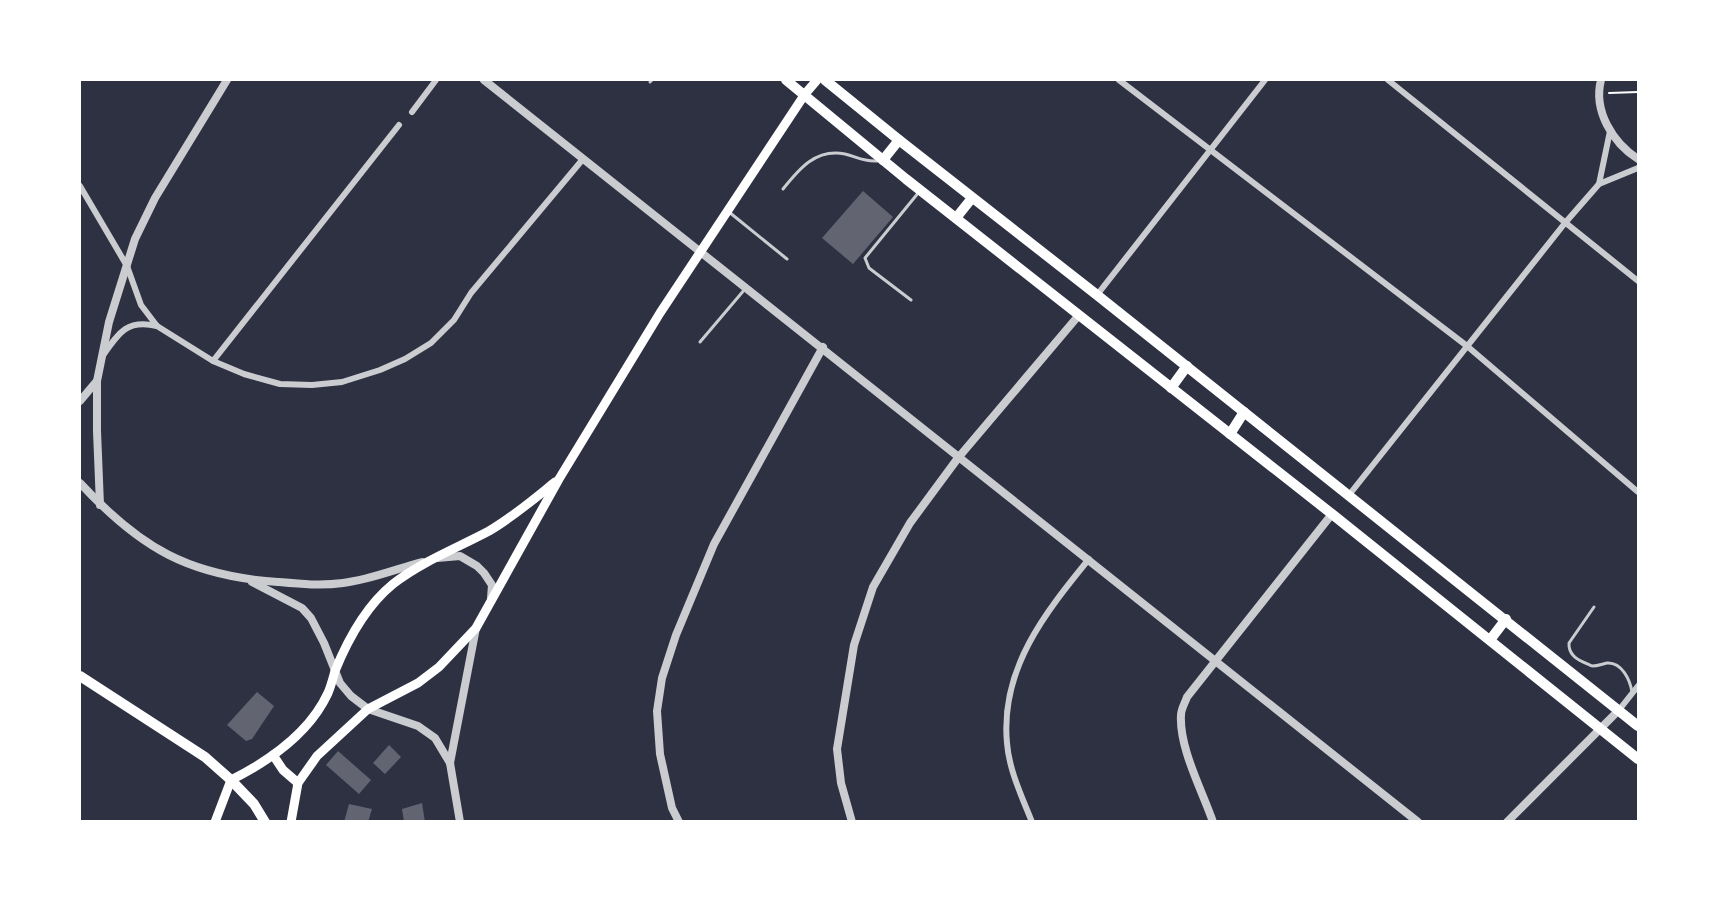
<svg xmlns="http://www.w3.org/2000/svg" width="1718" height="901" viewBox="0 0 1718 901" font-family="Mulish,sans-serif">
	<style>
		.building { fill: #626471 }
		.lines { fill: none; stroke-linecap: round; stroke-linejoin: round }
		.path { stroke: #fff; stroke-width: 2 }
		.service { stroke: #caccd0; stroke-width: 3 }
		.minor { stroke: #caccd0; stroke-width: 6 }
		.tertiary { stroke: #caccd0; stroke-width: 8 }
		.secondary { stroke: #fff; stroke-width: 9 }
		.primary { stroke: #fff; stroke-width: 10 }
		.trunk { stroke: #fff; stroke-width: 10 }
	</style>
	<rect width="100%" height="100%" fill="#2d3142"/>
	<g class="building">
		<polygon points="863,191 893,217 853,264 822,238"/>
		<polygon points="257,692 274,706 252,739 246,741 227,725"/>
		<polygon points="389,745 401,757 385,774 373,763"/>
		<polygon points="338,751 371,780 359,794 326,765"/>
		<polygon points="422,803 425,822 404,822 402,809"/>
		<polygon points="349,804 372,809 368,822 344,822"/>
	</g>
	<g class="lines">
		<polyline class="path" points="1609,93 1638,92"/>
		<g class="service">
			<polyline points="650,82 652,80"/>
			<path d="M783,189C799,169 816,148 845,154C857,157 864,162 877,161"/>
			<polyline points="729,212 787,259"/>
			<polyline points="911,300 869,268 865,258 919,192"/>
			<polyline points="700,342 745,289"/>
			<path d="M1594,607L1569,643C1568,657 1581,661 1592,666C1598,666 1602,664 1607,663C1622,662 1630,680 1632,692"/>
		</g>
		<g class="minor">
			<polyline points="1119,80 1467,346 1638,492"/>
			<polyline points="1388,80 1638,281"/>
			<polyline points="412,112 436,80"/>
			<polyline points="1599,184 1610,131"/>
			<polyline points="80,186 127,266 141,305 157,326 213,361 244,374 280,384 312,385 342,382 380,370 405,359 431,343 454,320 471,293 583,159"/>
			<polyline points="1097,295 1265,80"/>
			<path d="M104,354C119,332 128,319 157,326"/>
			<polyline points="213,361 399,125"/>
			<polyline points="1349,495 1565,223 1599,184 1638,168"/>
			<polyline points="1619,710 1638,686"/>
			<path d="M1032,822C1022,797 1009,770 1007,743C1000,669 1045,613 1089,559"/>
		</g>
		<g class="tertiary">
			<polyline points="484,80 1418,822"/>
			<path d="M1601,80C1593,111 1613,143 1638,159"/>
			<polyline points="80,401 96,382"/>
			<path d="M80,483C140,548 189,576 278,582C300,584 321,586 343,583C369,580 396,569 422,562"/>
			<polyline points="100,505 97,431 97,381 109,322 135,239 155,198 227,80"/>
			<polyline points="437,558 460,556 477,566 484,573 492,585 491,598"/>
			<polyline points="252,582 302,608 311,618 324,643 340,683 351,696 368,709 418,726 435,738 450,763"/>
			<polyline points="460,822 450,763 476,628"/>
			<polyline points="679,822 672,808 660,754 657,711 662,678 676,635 714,544 823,347"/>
			<polyline points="852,822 841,783 837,749 854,645 873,587 910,523 958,458 1079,315"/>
			<path d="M1213,822C1202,790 1179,748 1181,715C1181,709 1185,703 1187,697L1332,514"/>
			<polyline points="1507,822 1619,710"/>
		</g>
		<g class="secondary">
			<polyline points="273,755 283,770 298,783"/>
			<path d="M215,822L231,780C269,761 310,732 328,693C331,686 333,678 335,671C348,639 366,606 393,584C421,562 457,548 489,531C513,517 534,499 555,482"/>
			<polyline points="291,822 298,783 317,756 368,709 418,683 439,667 476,628 559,479 660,313 805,94 817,80"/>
		</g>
		<g class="primary">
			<polyline points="786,80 906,179 1332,514 1638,759"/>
			<polyline points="825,80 899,140 1097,295 1638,726"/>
			<polyline points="883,160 899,140"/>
			<polyline points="956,218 972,198"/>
			<polyline points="1171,388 1187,366"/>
			<polyline points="1230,434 1244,412"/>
			<polyline points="1490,640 1506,619"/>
		</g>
		<polyline class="trunk" points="80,676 205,757 231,780 254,804 265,822"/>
	</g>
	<rect width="1718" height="901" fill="none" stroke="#ffffff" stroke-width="162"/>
</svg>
